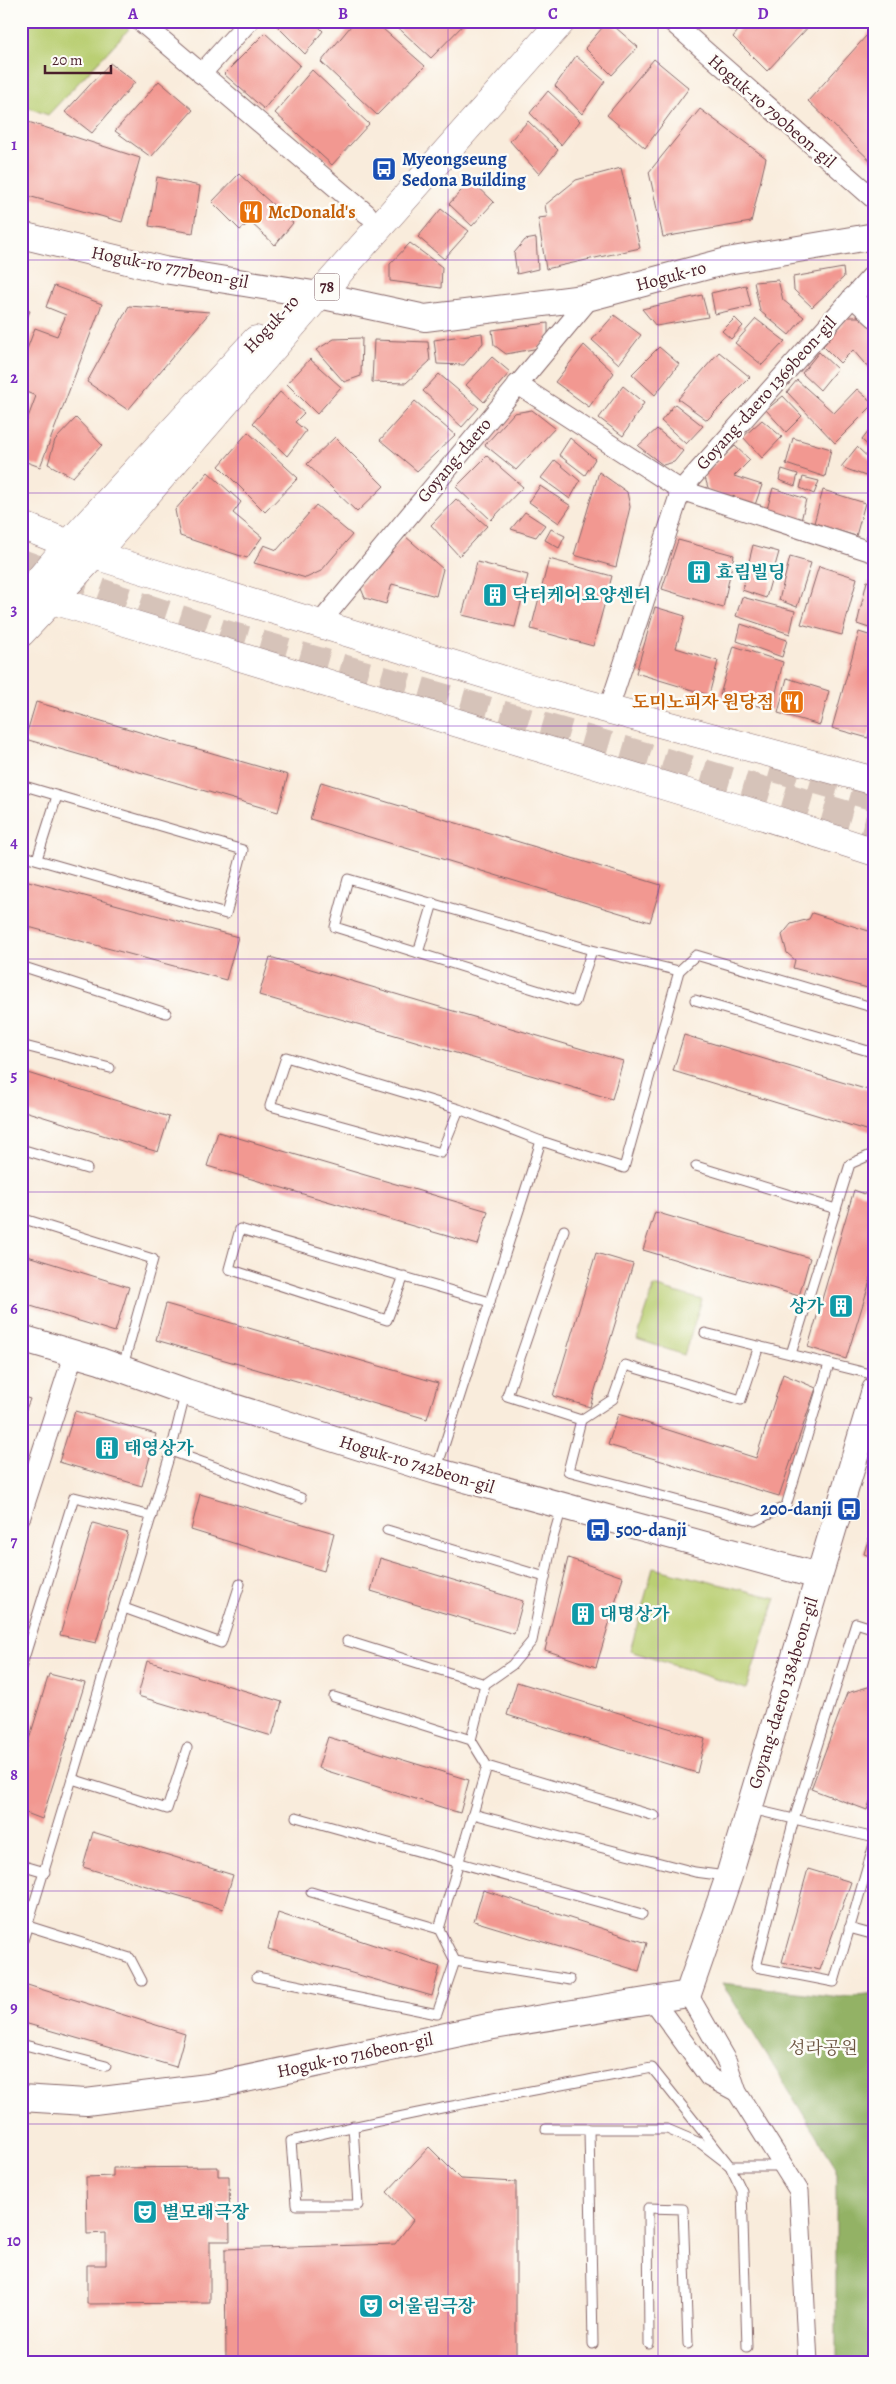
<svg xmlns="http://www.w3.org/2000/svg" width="896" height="2384" viewBox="0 0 896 2384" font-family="Alegreya,'Noto Serif KR',serif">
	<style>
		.green { fill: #bacf73; stroke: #82774f }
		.forest { fill: #93b265; stroke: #6e6848 }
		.building { fill: #f29891 }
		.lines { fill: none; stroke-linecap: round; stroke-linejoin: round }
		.primary-tunnel { stroke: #d6c3b9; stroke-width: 28; stroke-dasharray: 28 14; stroke-linecap: butt }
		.lane-casing { stroke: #876769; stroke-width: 11 }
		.street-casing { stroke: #876769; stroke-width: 21 }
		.secondary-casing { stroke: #876769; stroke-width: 28 }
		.primary-casing { stroke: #876769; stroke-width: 29 }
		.lane { stroke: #fff; stroke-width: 9 }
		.street { stroke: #fff; stroke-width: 19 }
		.secondary { stroke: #fff; stroke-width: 26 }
		.primary { stroke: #fff; stroke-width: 28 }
		.grid { fill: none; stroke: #7b2cbf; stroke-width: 1; stroke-opacity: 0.55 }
		.labels { text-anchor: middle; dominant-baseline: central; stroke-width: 5; stroke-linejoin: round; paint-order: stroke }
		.shield { fill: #fdfcf7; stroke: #806168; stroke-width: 1 }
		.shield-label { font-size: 16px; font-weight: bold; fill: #4a1f2b }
		.street-label { font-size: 18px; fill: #4a1f2b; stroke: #fdfcf7 }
		.transit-label { font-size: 18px; font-weight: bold; fill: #164399; stroke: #fdfcf7; text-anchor: start }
		.food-label { font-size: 18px; font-weight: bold; fill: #c56008; stroke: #fdfcf7; text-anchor: start }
		.culture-label { font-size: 18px; font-weight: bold; fill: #0d838f; stroke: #fdfcf7; text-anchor: start }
		.park-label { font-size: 18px; fill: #6c5441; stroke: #fdfcf7 }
		.neatline { fill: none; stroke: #7b2cbf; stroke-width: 2 }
		.grid-label { font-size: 16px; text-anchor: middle; font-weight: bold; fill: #7b2cbf }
	</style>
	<rect width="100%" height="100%" fill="#fdfcf7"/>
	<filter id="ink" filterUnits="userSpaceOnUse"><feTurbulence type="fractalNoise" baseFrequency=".02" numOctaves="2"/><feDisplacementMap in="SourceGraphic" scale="10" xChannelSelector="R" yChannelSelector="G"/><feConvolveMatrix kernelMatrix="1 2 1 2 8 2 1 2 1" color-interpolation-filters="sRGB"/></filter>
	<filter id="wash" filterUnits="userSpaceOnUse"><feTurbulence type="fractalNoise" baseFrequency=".0096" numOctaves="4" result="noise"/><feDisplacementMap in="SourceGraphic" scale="20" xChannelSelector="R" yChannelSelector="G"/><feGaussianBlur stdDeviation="1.12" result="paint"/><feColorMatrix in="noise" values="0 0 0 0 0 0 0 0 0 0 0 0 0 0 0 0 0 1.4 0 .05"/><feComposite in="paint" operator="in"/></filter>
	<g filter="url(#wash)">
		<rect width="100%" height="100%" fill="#f9ecdc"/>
		<g class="green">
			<polygon points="21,21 118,21 129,29 48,115 21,105"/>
			<polygon points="654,1286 702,1300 684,1355 637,1339"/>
			<polygon points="653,1568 776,1598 746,1689 630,1651"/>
		</g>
		<polygon class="forest" points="722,1983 839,1997 875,1993 875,2363 836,2363 836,2167"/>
		<g id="blocks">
			<g class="building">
				<polygon points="278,21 313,21 323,31 305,54 275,24"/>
				<polygon points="355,21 374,21 425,66 377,115 321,62"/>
				<polygon points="391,21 467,21 431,58"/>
				<polygon points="608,21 638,47 612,75 585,48"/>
				<polygon points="746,21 814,21 767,71 733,37"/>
				<polygon points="875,26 875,165 808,101"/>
				<polygon points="265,33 300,65 264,109 224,74"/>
				<polygon points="576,56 605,81 582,114 555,86"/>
				<polygon points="654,59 689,88 645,148 607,115"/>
				<polygon points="110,63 135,82 92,133 65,112"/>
				<polygon points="312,70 369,124 332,165 275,113"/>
				<polygon points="159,81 193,110 151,157 115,131"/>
				<polygon points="548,91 580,121 561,145 530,113"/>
				<polygon points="700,109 766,158 751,222 663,237 649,172"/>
				<polygon points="22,120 140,158 122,222 21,194"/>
				<polygon points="528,121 558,150 539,174 510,141"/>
				<polygon points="621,168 640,248 546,269 538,218 547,217 545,205 576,180"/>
				<polygon points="239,174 293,223 275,245 250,222 240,230 212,202"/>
				<polygon points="157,177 200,186 193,233 149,226"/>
				<polygon points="471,180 494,202 472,226 449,204"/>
				<polygon points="441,209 469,231 444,259 418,237"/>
				<polygon points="536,238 538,269 517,274 514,253 525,240"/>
				<polygon points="410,243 442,267 441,288 390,281 390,264"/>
				<polygon points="843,268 844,277 812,307 794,290 793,277"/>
				<polygon points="778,280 783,300 804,317 789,335 760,311 754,282"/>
				<polygon points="875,284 875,306 864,296"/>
				<polygon points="746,285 751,306 715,314 711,293"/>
				<polygon points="54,286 102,304 40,467 21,460 21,436 36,396 21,390 21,365 35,328 57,336 66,315 46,307"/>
				<polygon points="702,295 708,317 656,326 642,309"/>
				<polygon points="129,306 210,312 128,410 87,382"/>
				<polygon points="21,308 30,311 21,333"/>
				<polygon points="614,315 641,335 619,364 592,340"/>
				<polygon points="848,317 862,317 875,330 875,376 853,350 840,363 823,346"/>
				<polygon points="735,318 743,326 731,339 722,331"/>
				<polygon points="756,319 785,341 762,365 735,343"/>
				<polygon points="548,323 548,338 539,348 506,354 494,345 492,330"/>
				<polygon points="482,333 483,343 464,365 437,364 434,340"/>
				<polygon points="362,338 361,376 344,382 316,350 334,339"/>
				<polygon points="374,340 428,342 430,361 406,383 372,382"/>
				<polygon points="584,345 614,373 589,407 555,382"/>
				<polygon points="659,347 679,364 655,395 632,374"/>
				<polygon points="719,352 750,377 707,420 678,399"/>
				<polygon points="819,352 837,369 820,390 802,373"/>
				<polygon points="492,357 510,372 484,402 466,385"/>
				<polygon points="310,359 341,387 317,414 287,384"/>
				<polygon points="439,374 479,408 462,427 423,391"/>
				<polygon points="797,380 834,413 857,389 874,404 835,443 787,392"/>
				<polygon points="623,386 644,403 623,436 599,418"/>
				<polygon points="280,392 304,413 295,422 306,431 287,456 253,423"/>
				<polygon points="783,396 802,416 786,432 766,410"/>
				<polygon points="415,401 455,435 417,471 380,440"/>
				<polygon points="675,404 703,426 686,444 661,421"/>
				<polygon points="532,410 555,428 516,470 485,445 514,413"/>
				<polygon points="76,418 102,445 73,477 48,464 55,440"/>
				<polygon points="762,420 782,437 762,458 743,437"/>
				<polygon points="875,423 875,452 862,440"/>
				<polygon points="657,429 683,451 674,462 663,465 638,446"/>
				<polygon points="248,432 298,478 265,512 219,466"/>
				<polygon points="335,437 384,486 357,512 307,464"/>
				<polygon points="570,438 595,459 585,475 559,455"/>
				<polygon points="793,438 831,449 825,477 786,464"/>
				<polygon points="735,446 750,460 734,476 762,485 755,505 709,491 704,474"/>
				<polygon points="857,447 875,464 875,473 871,478 841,467"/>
				<polygon points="487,456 523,487 491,520 456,487"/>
				<polygon points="555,460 580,481 570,499 541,478"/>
				<polygon points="782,469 798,474 795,486 779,480"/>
				<polygon points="208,472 241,502 233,513 262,537 247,558 180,536 175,510"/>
				<polygon points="599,472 627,492 630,507 616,567 574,555"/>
				<polygon points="803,477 819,481 814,494 800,488"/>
				<polygon points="540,486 571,506 559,523 529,502"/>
				<polygon points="773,488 806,499 801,521 767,509"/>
				<polygon points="823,490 865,503 856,536 814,523"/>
				<polygon points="456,499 487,526 459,556 431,525"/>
				<polygon points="316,505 352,535 321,571 306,578 254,563 264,545 277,550"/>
				<polygon points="525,512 545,525 536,537 511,529"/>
				<polygon points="875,512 875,541 866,538"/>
				<polygon points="551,529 565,536 559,548 545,540"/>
				<polygon points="405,536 443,569 436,596 392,584 386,604 365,598 360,586"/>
				<polygon points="678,540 734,555 723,608 662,589"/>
				<polygon points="753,545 779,552 766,598 742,590"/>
				<polygon points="790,557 811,563 797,607 779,600"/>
				<polygon points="549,559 612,576 593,646 531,629"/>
				<polygon points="477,562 528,575 515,627 462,615"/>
				<polygon points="819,566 857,578 842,635 801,624"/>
				<polygon points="867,581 875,584 875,630 857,624"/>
				<polygon points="742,597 795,611 790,634 736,616"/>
				<polygon points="655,607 685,616 676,648 718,661 709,695 636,673"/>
				<polygon points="741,624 787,640 782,657 737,641"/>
				<polygon points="859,632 875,637 875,713 868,738 832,728"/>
				<polygon points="734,646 783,662 772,710 720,695"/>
				<polygon points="787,678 829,691 820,725 778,713"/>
				<polygon points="36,702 288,775 278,812 25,739"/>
				<polygon points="321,782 661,885 650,922 310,819"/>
				<polygon points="21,879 238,937 226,980 21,925"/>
				<polygon points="812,913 875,933 875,990 793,968 795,960 787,953 782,935 791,924 809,919"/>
				<polygon points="270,957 623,1061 612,1099 259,995"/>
				<polygon points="684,1035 875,1092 875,1120 872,1132 673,1071"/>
				<polygon points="21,1071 169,1117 158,1152 21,1110"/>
				<polygon points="218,1132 488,1211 478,1245 207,1166"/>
				<polygon points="854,1190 875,1198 875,1265 846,1359 808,1347"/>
				<polygon points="655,1212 810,1258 799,1296 643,1250"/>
				<polygon points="596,1253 633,1264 590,1407 553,1396"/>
				<polygon points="21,1254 129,1287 115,1332 21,1303"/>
				<polygon points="166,1304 438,1383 427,1419 156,1340"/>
				<polygon points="783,1374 816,1388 779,1496 608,1445 618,1414 756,1458"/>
				<polygon points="21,1396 30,1399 21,1422"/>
				<polygon points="75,1411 156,1434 142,1486 59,1462"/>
				<polygon points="200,1494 334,1533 324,1571 191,1530"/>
				<polygon points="875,1514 875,1558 864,1554"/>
				<polygon points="93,1523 128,1533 96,1643 60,1635"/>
				<polygon points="380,1558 523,1601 514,1634 371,1591"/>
				<polygon points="568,1558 623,1577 596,1667 545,1650"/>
				<polygon points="147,1661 282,1702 272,1736 138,1696"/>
				<polygon points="49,1674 85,1683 42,1819 21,1811 21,1766"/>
				<polygon points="517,1682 705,1739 697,1773 507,1715"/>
				<polygon points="875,1685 875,1787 867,1810 811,1789 847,1693"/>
				<polygon points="328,1737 469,1780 460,1813 318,1768"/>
				<polygon points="93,1832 233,1875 223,1909 83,1867"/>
				<polygon points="808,1869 851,1882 820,1970 782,1962"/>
				<polygon points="483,1890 647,1943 639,1971 474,1921"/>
				<polygon points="278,1913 440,1967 432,1996 268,1949"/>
				<polygon points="21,1983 185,2034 176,2067 21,2022"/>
				<polygon points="429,2147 461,2179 516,2182 516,2363 226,2363 225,2249 395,2244 413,2220 387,2192"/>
				<polygon points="218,2167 218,2176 229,2176 230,2241 210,2241 210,2303 87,2304 87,2265 106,2265 106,2233 87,2234 86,2177 113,2176 113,2168"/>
			</g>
		</g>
	</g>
	<g filter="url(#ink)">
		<use href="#blocks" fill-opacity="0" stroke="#876769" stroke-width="1"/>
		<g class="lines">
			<g class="primary-tunnel">
				<polyline points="21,563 114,597 222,633 875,823"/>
				<polyline points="771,767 875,797"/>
			</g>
			<defs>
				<g id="lane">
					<polyline points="21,785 243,850 226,914 21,855"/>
					<polyline points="37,859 57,796"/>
					<polyline points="592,950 575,1002 335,927 348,879 592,950 679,971"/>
					<polyline points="418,953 433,903"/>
					<polyline points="21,966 166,1013"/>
					<polyline points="695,1000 875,1053"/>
					<polyline points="21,1045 110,1068"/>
					<polyline points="459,1109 441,1153 270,1106 286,1057 459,1109 541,1141"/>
					<polyline points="21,1149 87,1169"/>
					<polyline points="696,1166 836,1209"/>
					<polyline points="21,1218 153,1259 123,1366"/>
					<polyline points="564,1230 507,1396 581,1420 568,1471 755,1521 786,1506 829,1364"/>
					<polyline points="404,1276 387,1320 229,1269 240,1229 490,1302"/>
					<polyline points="705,1333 875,1375"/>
					<polyline points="791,1354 850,1164 875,1153"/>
					<polyline points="581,1420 613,1399 625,1365 741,1400 759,1346"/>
					<polyline points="171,1451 301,1498"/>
					<polyline points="437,1468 541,1141 624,1168 679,971 696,955 875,1008"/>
					<polyline points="387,1530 545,1577"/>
					<polyline points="124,1608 221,1643 240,1584"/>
					<polyline points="875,1629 856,1623 794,1819 756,1967 834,1982 875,1841"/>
					<polyline points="347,1641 485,1684"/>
					<polyline points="21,1668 74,1497 152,1516"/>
					<polyline points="334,1697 471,1740 487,1766 655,1816"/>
					<polyline points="471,1740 485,1684 512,1665 532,1641 553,1538 562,1507"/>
					<polyline points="72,1779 167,1809 187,1748"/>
					<polyline points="751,1809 875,1838"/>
					<polyline points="473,1814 695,1872 726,1876"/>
					<polyline points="296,1817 642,1914"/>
					<polyline points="21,1865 45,1872"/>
					<polyline points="311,1892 439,1929"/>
					<polyline points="28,1926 130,1958 142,1981"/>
					<polyline points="849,1928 875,1935"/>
					<polyline points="21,1947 171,1451 185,1395"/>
					<polyline points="455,1961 570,1980"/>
					<polyline points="257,1977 437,2014 455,1961 439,1929 487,1766"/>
					<polyline points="21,2044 106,2066"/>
					<path d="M353,2126L358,2205H296L291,2141C411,2112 531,2091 652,2068L730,2166H784"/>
					<polyline points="546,2129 667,2129 700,2143 730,2166 742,2191 747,2347"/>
					<polyline points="589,2129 593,2344"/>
					<polyline points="649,2344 648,2208 683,2209 688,2344"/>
				</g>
				<g id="street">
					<polyline points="140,21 367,214"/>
					<polyline points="671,21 875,200"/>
					<polyline points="201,74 249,21"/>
					<polyline points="852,297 875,318"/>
					<polyline points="517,384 681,490 875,553"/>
					<polyline points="319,624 591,297"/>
					<polyline points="608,711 681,490 875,272"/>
					<polyline points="21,1516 74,1353"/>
					<polyline points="688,1994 727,2062 737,2092 799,2191 808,2363"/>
					<polyline points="653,2000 709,2077 737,2092"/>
				</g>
				<g id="secondary">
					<polyline points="21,235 164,270 319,295 425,318 591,297 727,261 875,236"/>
					<polyline points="21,1338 100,1361 186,1392 436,1471 818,1576"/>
					<polyline points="21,2098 86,2102 208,2087 488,2027 688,1994 729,1876 875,1390"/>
				</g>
				<g id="primary">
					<polyline points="21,525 69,544"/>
					<polyline points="94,555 543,692 875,781"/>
					<polyline points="53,600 754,813 875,852"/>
					<polyline points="21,601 69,544 256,340"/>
					<polyline points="21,633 94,555 319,295 562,21"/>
				</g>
			</defs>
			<use href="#lane" class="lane-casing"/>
			<use href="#street" class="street-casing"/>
			<use href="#secondary" class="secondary-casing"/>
			<use href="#primary" class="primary-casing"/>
			<use href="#lane" class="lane"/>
			<use href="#street" class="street"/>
			<use href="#secondary" class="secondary"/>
			<use href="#primary" class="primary"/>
		</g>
	</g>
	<path class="grid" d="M238,21V2363M448,21V2363M658,21V2363M21,260H875M21,493H875M21,726H875M21,959H875M21,1192H875M21,1425H875M21,1658H875M21,1891H875M21,2124H875"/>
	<defs>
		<symbol id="bus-square" viewBox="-11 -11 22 22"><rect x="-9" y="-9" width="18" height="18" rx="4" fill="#1a4fb4" stroke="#fdfcf7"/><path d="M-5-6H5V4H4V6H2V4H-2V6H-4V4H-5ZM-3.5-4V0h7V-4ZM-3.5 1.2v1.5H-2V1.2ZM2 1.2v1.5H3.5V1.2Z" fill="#fff"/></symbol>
		<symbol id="restaurant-square" viewBox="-11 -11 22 22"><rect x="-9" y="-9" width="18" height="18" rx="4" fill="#e8710a" stroke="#fdfcf7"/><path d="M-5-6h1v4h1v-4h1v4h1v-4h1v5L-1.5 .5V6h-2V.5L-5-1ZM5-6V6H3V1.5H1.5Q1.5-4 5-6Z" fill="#fff"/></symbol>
		<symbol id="building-square" viewBox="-11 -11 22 22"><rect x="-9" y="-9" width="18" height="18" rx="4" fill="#0f9aa8" stroke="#fdfcf7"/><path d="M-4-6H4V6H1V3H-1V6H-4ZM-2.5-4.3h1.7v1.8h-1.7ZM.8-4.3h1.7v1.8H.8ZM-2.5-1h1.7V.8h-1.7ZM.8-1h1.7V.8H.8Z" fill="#fff"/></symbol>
		<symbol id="theatre-square" viewBox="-11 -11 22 22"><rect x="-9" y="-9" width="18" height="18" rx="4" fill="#0f9aa8" stroke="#fdfcf7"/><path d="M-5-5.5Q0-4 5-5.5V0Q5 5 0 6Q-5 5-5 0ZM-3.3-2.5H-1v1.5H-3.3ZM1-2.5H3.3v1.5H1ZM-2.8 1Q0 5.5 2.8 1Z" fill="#fff"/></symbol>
	</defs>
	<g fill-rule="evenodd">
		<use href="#bus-square" x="370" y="155" width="28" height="28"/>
		<use href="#restaurant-square" x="237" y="198" width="28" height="28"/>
		<use href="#building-square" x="685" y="558" width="28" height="28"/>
		<use href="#building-square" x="481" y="581" width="28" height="28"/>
		<use href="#restaurant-square" x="778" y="688" width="28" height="28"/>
		<use href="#building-square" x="827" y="1292" width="28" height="28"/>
		<use href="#building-square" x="93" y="1434" width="28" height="28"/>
		<use href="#bus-square" x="835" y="1495" width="28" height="28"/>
		<use href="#bus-square" x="584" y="1516" width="28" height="28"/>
		<use href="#building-square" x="569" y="1600" width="28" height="28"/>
		<use href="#theatre-square" x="131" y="2198" width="28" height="28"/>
		<use href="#theatre-square" x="357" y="2292" width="28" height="28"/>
	</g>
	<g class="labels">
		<rect class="shield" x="314.5" y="273.5" width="25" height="27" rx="4"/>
		<g class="shield-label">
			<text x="327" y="287">78</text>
		</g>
		<g class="street-label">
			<text transform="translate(772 111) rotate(41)">Hoguk-ro 790beon-gil</text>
			<text transform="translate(170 267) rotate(11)">Hoguk-ro 777beon-gil</text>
			<text transform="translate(671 276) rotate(-15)">Hoguk-ro</text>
			<text transform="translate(271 324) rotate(-47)">Hoguk-ro</text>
			<text transform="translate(766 393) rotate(-48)">Goyang-daero 1369beon-gil</text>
			<text transform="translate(454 460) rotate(-50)">Goyang-daero</text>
			<text transform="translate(417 1464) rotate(17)">Hoguk-ro 742beon-gil</text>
			<text transform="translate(783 1693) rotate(-73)">Goyang-daero 1384beon-gil</text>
			<text transform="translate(355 2055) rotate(-12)">Hoguk-ro 716beon-gil</text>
		</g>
		<g class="transit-label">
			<text x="402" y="159">Myeongseung<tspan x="402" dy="21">Sedona Building</tspan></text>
			<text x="832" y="1509" text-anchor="end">200-danji</text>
			<text x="616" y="1530">500-danji</text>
		</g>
		<g class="food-label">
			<text x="268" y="212">McDonald's</text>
			<text x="774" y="702" text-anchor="end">도미노피자 원당점</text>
		</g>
		<g class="culture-label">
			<text x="716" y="572">효림빌딩</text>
			<text x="512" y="595">닥터케어요양센터</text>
			<text x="824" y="1306" text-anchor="end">상가</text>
			<text x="124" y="1448">태영상가</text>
			<text x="600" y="1614">대명상가</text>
			<text x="162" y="2212">별모래극장</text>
			<text x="388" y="2306">어울림극장</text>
		</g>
		<g class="park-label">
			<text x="823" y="2048">성라공원</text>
		</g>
	</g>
	<rect width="896" height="2384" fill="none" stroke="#fdfcf7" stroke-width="55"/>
	<path d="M45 65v8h66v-8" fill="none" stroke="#4a1f2b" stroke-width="2.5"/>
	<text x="52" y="65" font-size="15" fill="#4a1f2b" stroke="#fdfcf7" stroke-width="4" paint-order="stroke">20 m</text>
	<rect x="28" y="28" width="840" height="2328" class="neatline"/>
	<g class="grid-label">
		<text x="133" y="19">A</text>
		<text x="343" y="19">B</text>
		<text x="553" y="19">C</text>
		<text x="763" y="19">D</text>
		<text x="14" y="150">1</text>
		<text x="14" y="383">2</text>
		<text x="14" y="615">3</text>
		<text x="14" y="848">4</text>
		<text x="14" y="1081">5</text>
		<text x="14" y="1314">6</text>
		<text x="14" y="1547">7</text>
		<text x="14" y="1780">8</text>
		<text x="14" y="2013">9</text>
		<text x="14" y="2246">10</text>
	</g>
</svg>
